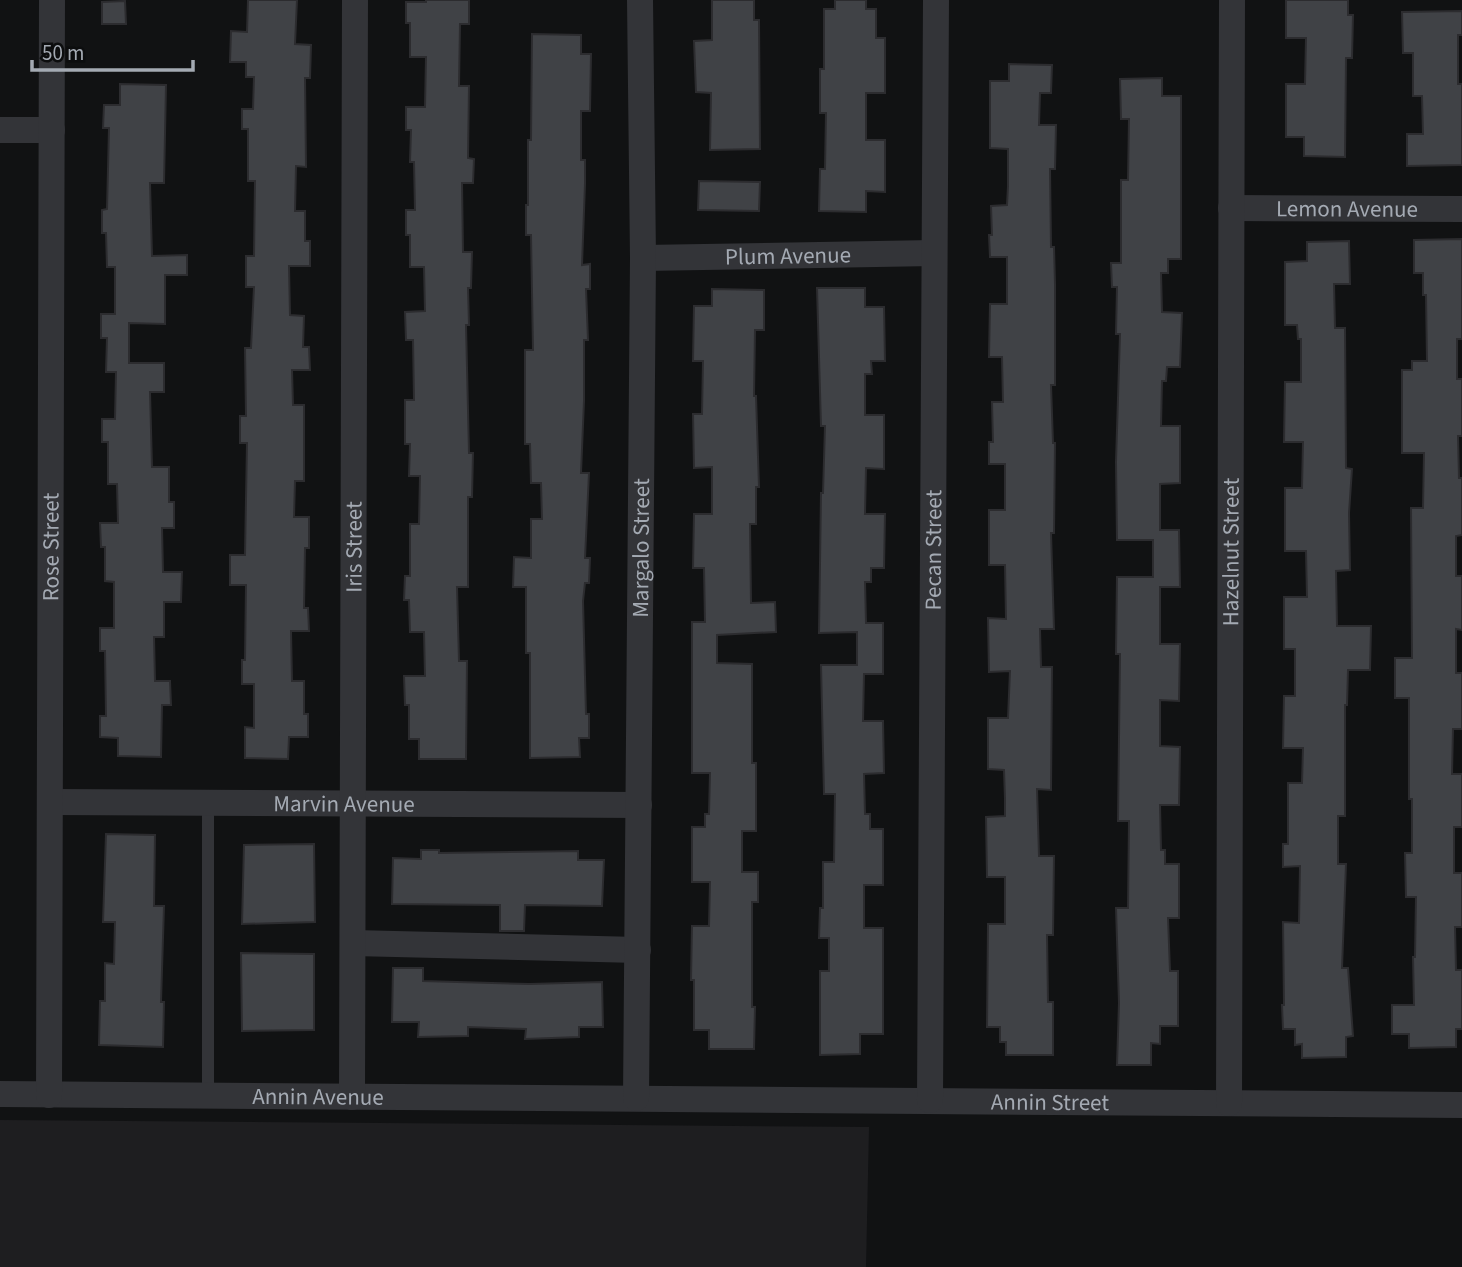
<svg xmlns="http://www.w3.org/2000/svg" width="1462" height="1267" viewBox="0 0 1462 1267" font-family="'Source Sans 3',sans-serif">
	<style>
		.built { fill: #1e1e20 }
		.building { fill: #404246; stroke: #2c2c2f; stroke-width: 2 }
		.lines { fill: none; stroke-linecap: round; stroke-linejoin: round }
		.lane { stroke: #333438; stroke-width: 12 }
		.street { stroke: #333438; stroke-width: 26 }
		.labels { text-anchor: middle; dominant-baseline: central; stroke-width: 7; stroke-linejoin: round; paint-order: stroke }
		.street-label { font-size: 23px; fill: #a4aab3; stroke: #0c0d0e }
	</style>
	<rect width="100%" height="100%" fill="#111213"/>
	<polygon class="built" points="0,1120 869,1127 866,1267 0,1267"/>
	<g class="building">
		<polygon points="248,0 297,0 295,44 311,45 310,78 305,78 306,167 296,166 295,211 305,211 305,241 310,241 310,266 289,266 290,315 304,316 303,347 309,347 310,370 292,370 293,405 304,405 304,481 295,481 294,517 309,517 309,548 305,548 304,608 308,608 309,631 291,631 292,681 304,681 304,714 308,714 308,737 289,737 288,759 245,758 245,727 254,728 254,684 242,684 242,660 245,660 246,585 230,585 230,555 245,555 247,443 240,443 240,416 246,416 245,348 251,348 254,287 246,287 246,256 254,256 255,181 248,181 248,129 242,129 242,109 253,109 254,77 246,77 246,62 230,62 231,31 247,32"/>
		<polygon points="426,0 469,0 469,24 460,24 459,86 469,86 468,158 474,159 473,183 462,183 463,252 472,252 471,288 468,288 469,325 466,325 469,453 473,453 472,497 468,497 468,587 457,587 459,661 467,661 466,759 419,759 419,739 409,739 409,705 405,705 404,676 425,676 424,632 410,632 409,600 404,600 405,576 410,576 410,524 419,524 420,476 409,476 410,444 405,444 405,400 414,400 413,340 406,340 405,312 425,311 424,267 410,267 410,235 406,235 406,210 415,210 414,162 410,162 411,130 406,130 406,107 425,107 426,57 410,57 410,23 406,23 406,2 426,2"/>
		<polygon points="712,0 754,0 754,20 759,20 760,149 710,150 711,93 696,92 694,41 712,40"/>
		<polygon points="835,0 866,0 866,9 876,9 876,38 885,38 885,93 866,93 866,140 885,140 885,192 866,191 866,212 819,211 820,169 825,169 826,113 820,113 820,69 824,69 824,9 835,9"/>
		<polygon points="1286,0 1348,0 1348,15 1353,15 1352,58 1346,58 1345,157 1304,156 1304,137 1286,137 1286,84 1305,84 1306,38 1286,38"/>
		<polygon points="125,1 126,24 102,24 102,2"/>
		<polygon points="1462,11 1462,35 1458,35 1458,84 1462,84 1462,165 1407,166 1407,134 1423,134 1422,96 1413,96 1413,53 1403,53 1402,12"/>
		<polygon points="532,34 581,35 581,54 591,54 590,111 581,111 581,160 585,160 585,184 582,265 590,264 590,289 586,289 588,340 584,340 584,401 581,473 589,473 585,558 590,558 589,583 585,583 583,601 586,714 589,714 589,738 579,738 580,757 530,758 530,653 526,653 526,587 513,587 514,557 531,558 531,519 542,519 541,483 531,483 530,444 525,444 525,350 533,350 531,235 526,235 526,205 528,205 528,140 531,140"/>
		<polygon points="1009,64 1052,65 1051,93 1040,93 1039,125 1056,125 1055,169 1050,169 1051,247 1054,247 1055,284 1055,385 1051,385 1053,443 1055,443 1054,533 1051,533 1054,629 1040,629 1041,667 1052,667 1051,790 1037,789 1039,856 1054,856 1053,935 1047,935 1048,1002 1053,1002 1053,1055 1006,1055 1006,1042 1000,1042 1000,1027 987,1027 988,924 1005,924 1005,877 987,877 986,817 1005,816 1005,799 1004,770 988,769 988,718 1008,718 1010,671 989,672 988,618 1006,619 1005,565 989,565 989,510 1005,510 1005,464 989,464 989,442 993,442 992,402 1003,402 1002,357 989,357 990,304 1007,304 1007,257 990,257 989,235 992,235 991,206 1007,205 1008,186 1008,149 990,148 990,81 1009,81"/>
		<polygon points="1162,78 1162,96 1181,96 1181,259 1168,259 1168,273 1161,273 1162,312 1182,313 1180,367 1167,367 1166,381 1162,381 1161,426 1180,426 1180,483 1160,484 1160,530 1179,530 1180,587 1160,587 1160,644 1180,644 1179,701 1160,700 1160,746 1180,747 1179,805 1160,805 1161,850 1165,850 1165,864 1179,864 1179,918 1168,918 1170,971 1178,971 1178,1026 1160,1026 1160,1044 1151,1043 1151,1065 1117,1065 1119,1003 1116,908 1128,908 1129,821 1118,821 1120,654 1116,654 1117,577 1153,577 1153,540 1117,540 1116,462 1120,334 1116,334 1117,287 1112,287 1111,263 1121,263 1121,180 1128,180 1129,119 1121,119 1120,79"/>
		<polygon points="120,84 166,85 164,183 150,183 152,256 187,255 187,275 165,275 165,324 129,323 129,363 164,363 164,392 150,392 152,467 169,467 169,502 174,502 174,528 162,528 163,572 182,572 181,602 164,602 164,637 154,637 155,681 170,681 171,705 162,705 161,757 118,756 118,738 100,737 100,716 106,716 105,651 100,651 100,628 114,628 114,582 105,581 105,547 101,547 100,523 118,523 117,484 108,484 108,442 102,442 102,419 115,419 116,372 106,372 107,338 101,338 101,314 115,314 115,267 107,267 106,233 102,233 102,210 107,209 109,128 103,128 104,105 120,105"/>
		<polygon points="699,181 760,182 759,211 698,210"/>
		<polygon points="1462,239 1462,339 1457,339 1457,379 1462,379 1462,436 1458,436 1459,478 1462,478 1462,535 1456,536 1456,576 1462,576 1462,630 1456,629 1456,673 1462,673 1462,729 1453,729 1452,774 1462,774 1462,827 1454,827 1454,873 1462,873 1462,927 1455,927 1456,970 1462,970 1462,1029 1456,1029 1456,1047 1409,1048 1409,1034 1392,1034 1392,1005 1414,1005 1413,957 1415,957 1416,897 1406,897 1405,853 1412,853 1412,799 1409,799 1409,698 1395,698 1395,658 1412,658 1411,508 1423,508 1424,453 1402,453 1402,370 1412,370 1412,361 1427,361 1426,295 1423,295 1423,273 1414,273 1414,240"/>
		<polygon points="1349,241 1350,284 1334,284 1335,328 1345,328 1346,468 1352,469 1349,513 1350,570 1336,571 1337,626 1371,626 1370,670 1348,670 1347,705 1345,705 1345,816 1338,816 1338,864 1346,864 1342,968 1348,968 1353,1036 1346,1037 1346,1057 1302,1058 1302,1044 1295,1045 1295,1029 1283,1029 1282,1005 1284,1005 1283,922 1299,923 1300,866 1283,867 1283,844 1288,844 1288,783 1302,783 1303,748 1283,748 1284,696 1295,696 1295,649 1284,649 1284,597 1307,597 1306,551 1285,551 1285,488 1302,488 1303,442 1284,442 1285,382 1301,382 1301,339 1298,339 1297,325 1285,325 1285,262 1307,261 1307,242"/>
		<polygon points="817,288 865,288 865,307 884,307 885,361 871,361 872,374 865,374 865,415 884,415 884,469 866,468 865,514 885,514 884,568 871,568 871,582 865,582 866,623 883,623 883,674 864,674 863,721 883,721 884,773 864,774 865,814 870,814 870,829 883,829 883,885 864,885 864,928 883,928 883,1034 860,1034 860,1054 820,1055 820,971 829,971 829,938 819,938 820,908 823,908 823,862 834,862 835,794 824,794 821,665 857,665 857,632 819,633 821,493 823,493 825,426 821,426"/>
		<polygon points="712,289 764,290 764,330 755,330 754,396 756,396 759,487 756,487 756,524 750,524 751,603 775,602 776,632 717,635 717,663 752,664 752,763 756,763 756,831 742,831 742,872 758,872 758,902 752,902 752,1007 755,1007 754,1049 709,1049 709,1030 694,1030 694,980 691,980 692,926 709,926 710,882 692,882 692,827 705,827 705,814 709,814 710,773 692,773 692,622 705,622 704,568 693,568 694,514 712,514 712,467 694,468 693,414 702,414 703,361 693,361 694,306 712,306"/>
		<polygon points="106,834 155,835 154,906 164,906 161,1002 164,1002 163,1047 99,1045 100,1001 105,1001 105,963 114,964 115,922 103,922"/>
		<polygon points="314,844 315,922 242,924 244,845"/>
		<polygon points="421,850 439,850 439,853 578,851 578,860 604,860 602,906 525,905 524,931 500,931 500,905 392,904 393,858 421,859"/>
		<polygon points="241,953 314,954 314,1030 242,1031"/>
		<polygon points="393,968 423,968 423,981 530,984 602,982 603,1027 579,1027 579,1037 525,1039 526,1029 468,1027 468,1036 418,1037 419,1022 392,1022"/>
	</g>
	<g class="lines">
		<polyline class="lane" points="208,803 208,1096"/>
		<g class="street">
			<polyline points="0,130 52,130"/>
			<path id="s1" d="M1231,208L1462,209"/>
			<path id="s2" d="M643,258L934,253"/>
			<path id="s3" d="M50,802L639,805"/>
			<polyline points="353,943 638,950"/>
			<path id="s4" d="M0,1094L1462,1105"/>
			<path id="s5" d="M49,1095L52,0"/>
			<path id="s6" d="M352,1097L355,0"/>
			<path id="s7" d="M636,1098L643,258L640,0"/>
			<path id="s8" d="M930,1100L936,0"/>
			<path id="s9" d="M1229,1103L1232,0"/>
		</g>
	</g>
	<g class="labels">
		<g class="street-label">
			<text stroke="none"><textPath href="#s1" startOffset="116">Lemon Avenue</textPath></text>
			<text stroke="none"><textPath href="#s2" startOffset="145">Plum Avenue</textPath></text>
			<text stroke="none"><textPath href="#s5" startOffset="548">Rose Street</textPath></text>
			<text stroke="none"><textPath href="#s6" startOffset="550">Iris Street</textPath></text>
			<text stroke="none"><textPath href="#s7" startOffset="550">Margalo Street</textPath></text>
			<text stroke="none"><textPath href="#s8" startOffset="550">Pecan Street</textPath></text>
			<text stroke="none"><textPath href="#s9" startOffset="551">Hazelnut Street</textPath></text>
			<text stroke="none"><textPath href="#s3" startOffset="294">Marvin Avenue</textPath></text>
			<text stroke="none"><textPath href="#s4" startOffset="318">Annin Avenue</textPath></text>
			<text stroke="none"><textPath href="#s4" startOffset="1050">Annin Street</textPath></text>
		</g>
	</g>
	<path d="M32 60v10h161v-10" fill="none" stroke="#a4aab3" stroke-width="3.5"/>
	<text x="42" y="60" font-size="21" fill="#a4aab3" stroke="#0c0d0e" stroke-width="5" paint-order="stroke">50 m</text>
</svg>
